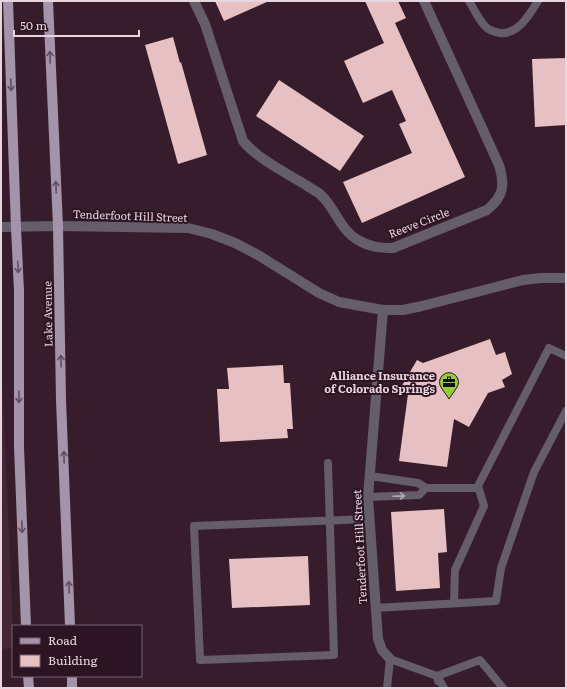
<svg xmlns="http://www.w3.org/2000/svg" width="567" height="689" viewBox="0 0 567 689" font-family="Literata,serif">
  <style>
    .built { fill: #452637 }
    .building { fill: #e6c0c2 }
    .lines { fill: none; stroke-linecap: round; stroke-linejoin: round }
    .service { stroke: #655d69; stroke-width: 8 }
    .minor { stroke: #655d69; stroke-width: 10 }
    .primary { stroke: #a493aa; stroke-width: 10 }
    .oneway { stroke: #624d5f }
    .oneway2 { stroke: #b4a6b0 }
    .labels { text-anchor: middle; stroke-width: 4; stroke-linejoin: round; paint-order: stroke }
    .street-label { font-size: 11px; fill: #e8d6df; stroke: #2c1422 }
    .poi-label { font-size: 11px; font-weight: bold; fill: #e8d6df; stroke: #2c1422; text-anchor: end }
  </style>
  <rect width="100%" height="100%" fill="#371d2c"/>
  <path class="built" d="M1,356L13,626V648L1,649Z"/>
  <path class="building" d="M215,1H269L224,21Z
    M365,1H398L406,18L395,23L465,177L362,223L343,182L412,153L399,124L406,121L392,90L363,103L344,61L384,43Z
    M173,37L180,63L181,62L207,155L178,164L145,45Z
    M566,58V125L535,127L532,59Z
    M279,80L364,136L340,171L256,116Z
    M490,339L496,355L505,352L512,374L502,380L505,387L488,393L469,427L454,419L447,467L399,461L408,394L400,389L417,360L423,363Z
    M283,365L284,383H290L293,429H287L288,438L220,442L217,389H229L227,368Z
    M444,509L447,552L438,553L440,588L396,591L391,512Z
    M308,556L310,605L232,608L229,559Z"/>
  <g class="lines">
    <path class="service" d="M469,1C474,9 478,18 484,25C488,30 494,32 500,33C518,35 530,14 538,1
      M328,463L334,655L200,660L194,526L369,519
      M370,476L418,483L426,488H478
      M368,497L419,495L426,488
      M454,603L455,570L484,506L478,486L549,348L566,356
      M375,608L496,601L501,568L534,472L566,411
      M387,688L390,659L437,676L438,681
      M444,688L437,676L480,660L503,688"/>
    <path class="minor" d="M194,1L205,24L243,141C258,159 286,173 306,185C311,189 317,191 321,195C335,208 341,231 358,240C369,247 380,248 393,248L487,210C504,196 505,185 499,165L424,1
      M1,227L58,226L188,228L212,234L235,243L258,255L319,293L339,302L383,310H403L422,306L523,280L541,278H566
      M383,310L368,497L378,639L382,650L390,659"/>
    <path class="primary" d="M8,1L16,228L19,291V447L26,626
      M48,1L58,226L61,400L70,626
      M28,676L29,688
      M72,676V688"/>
  </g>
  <defs><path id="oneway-shaft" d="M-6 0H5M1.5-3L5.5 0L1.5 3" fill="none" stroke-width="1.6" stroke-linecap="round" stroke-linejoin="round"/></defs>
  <g class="oneway">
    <use href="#oneway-shaft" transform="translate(50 57) rotate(-92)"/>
    <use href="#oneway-shaft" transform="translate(11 85) rotate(88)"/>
    <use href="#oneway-shaft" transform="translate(56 187) rotate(-92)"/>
    <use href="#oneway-shaft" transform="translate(18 267) rotate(87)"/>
    <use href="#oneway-shaft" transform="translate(61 361) rotate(-91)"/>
    <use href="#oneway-shaft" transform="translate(19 397) rotate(90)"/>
    <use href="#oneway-shaft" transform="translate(64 457) rotate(-92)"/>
    <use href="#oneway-shaft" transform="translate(22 527) rotate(88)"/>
    <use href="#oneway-shaft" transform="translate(69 587) rotate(-92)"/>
  </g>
  <use class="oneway2" href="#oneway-shaft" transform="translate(399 496) rotate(-2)"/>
  <defs>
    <g id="office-pin" transform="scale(1)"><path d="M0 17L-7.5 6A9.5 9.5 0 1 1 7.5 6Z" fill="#95cc3a" stroke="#2c1422"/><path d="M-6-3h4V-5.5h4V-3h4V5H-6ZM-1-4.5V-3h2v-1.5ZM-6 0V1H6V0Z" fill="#111"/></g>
  </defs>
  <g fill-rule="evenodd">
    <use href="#office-pin" x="449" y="382"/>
  </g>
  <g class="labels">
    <g class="street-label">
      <text transform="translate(130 216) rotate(2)" y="4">Tenderfoot Hill Street</text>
      <text transform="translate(419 223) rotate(-21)" y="4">Reeve Circle</text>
      <text transform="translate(48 314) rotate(-91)" y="4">Lake Avenue</text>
      <text transform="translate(360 547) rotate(-93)" y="4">Tenderfoot Hill Street</text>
    </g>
    <g class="poi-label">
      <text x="435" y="380">Alliance Insurance<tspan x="435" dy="13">of Colorado Springs</tspan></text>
    </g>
  </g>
  <rect width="567" height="689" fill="none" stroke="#e8d6df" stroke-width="4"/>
  <rect x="12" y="625" width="130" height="52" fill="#2c1422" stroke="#77626e"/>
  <rect x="20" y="638" width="20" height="6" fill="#a493aa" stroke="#77626e"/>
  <text x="48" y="645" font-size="12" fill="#e8d6df">Road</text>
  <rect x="20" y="655" width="20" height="12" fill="#e6c0c2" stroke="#77626e"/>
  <text x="48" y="665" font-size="12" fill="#e8d6df">Building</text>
  <path d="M14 30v6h125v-6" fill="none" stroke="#e8d6df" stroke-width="2"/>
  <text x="20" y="30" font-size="12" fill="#e8d6df" stroke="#2c1422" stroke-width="3" paint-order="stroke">50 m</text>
</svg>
